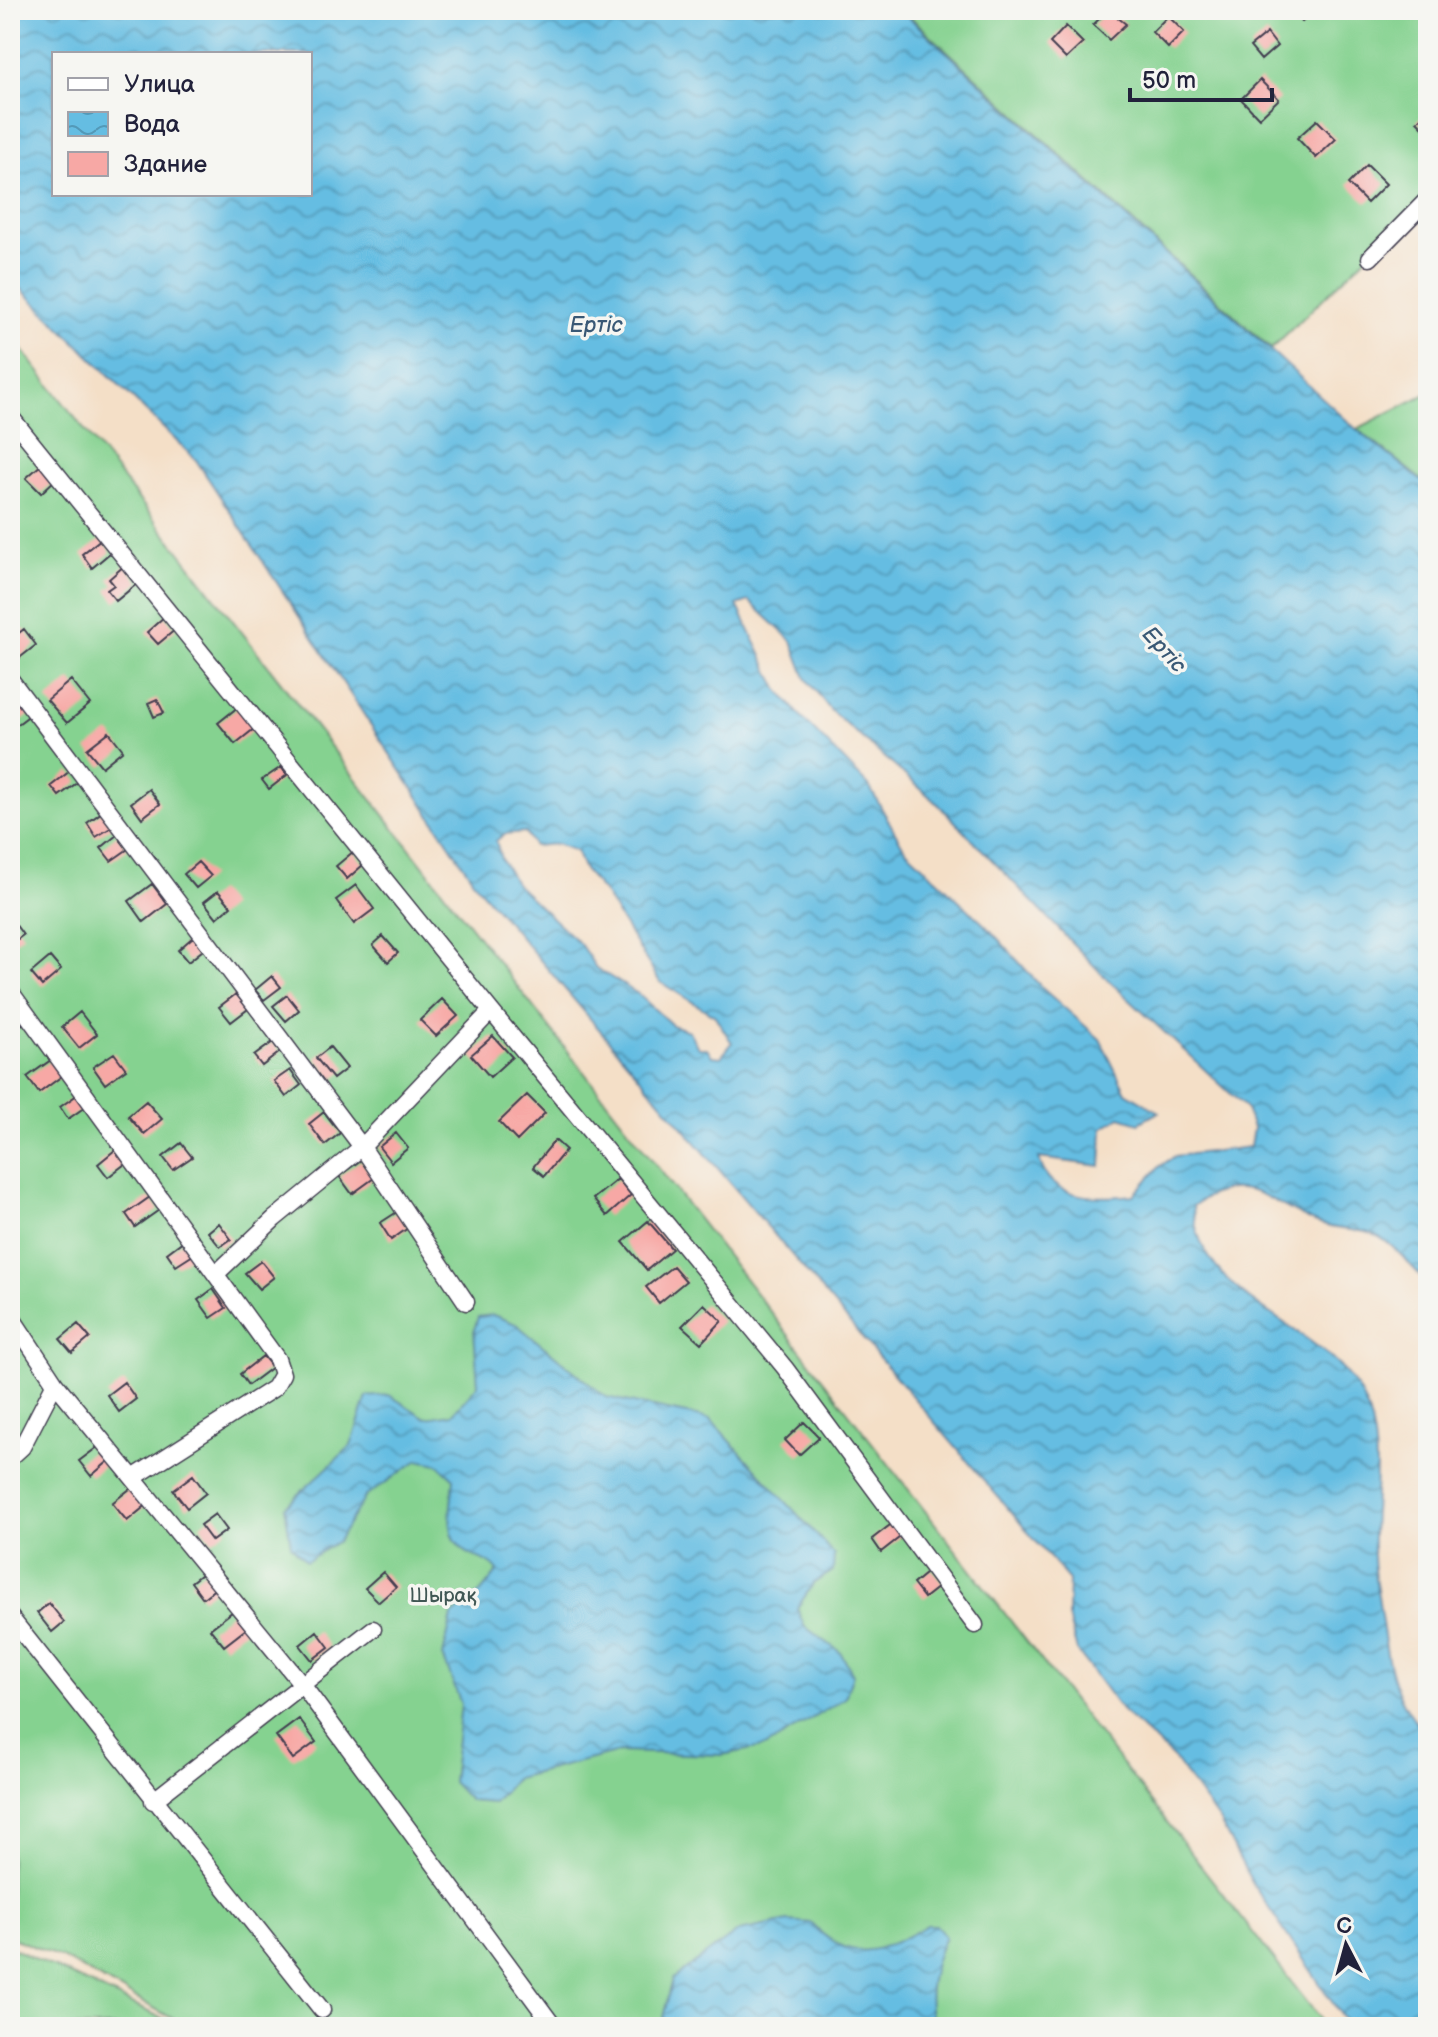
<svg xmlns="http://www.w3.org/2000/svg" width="1438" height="2037" viewBox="0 0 1438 2037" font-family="'Balsamiq Sans',sans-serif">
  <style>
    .garden { fill: #85d290; stroke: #547a66; stroke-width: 2 }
    .water { fill: url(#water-waves); stroke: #44708e; stroke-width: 2; fill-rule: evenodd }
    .building { fill: #f7a8a5 }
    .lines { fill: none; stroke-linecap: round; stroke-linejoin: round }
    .street-casing { stroke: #423e50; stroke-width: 19 }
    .street { stroke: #fff; stroke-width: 16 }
    .labels { text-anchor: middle; stroke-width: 7; stroke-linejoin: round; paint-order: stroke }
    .park-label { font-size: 20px; fill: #405754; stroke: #f6f6f2 }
    .water-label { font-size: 22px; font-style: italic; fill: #395875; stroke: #f6f6f2 }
  </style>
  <defs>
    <pattern id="water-waves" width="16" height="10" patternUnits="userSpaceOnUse" patternTransform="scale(2)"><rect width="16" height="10" fill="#65bde2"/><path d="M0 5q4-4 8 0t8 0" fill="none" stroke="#5399b8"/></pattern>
  </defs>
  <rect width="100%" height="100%" fill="#f6f6f2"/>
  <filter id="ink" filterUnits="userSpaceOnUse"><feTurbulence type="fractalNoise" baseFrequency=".0125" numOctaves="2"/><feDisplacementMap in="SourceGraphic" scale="16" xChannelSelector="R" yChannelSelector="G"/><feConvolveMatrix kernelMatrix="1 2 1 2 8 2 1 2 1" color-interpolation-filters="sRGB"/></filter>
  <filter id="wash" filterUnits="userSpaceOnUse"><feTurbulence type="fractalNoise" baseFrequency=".006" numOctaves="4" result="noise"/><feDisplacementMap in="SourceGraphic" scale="32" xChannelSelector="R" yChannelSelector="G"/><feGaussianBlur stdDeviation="1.8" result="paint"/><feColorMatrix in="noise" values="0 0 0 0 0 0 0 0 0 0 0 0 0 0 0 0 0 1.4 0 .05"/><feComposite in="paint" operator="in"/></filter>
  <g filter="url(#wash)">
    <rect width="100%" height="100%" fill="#f4dfc7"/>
    <path class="garden" d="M903,10H1428V197L1271,349Z
      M10,334L1321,2020L1324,2027H188L62,1958L10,1937Z
      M1428,393V485L1357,429Z
      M10,1947L181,2027H10Z"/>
    <path class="water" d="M10,10H901L1355,428L1428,486V1284C1412,1268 1389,1236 1366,1232C1349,1229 1334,1230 1317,1223C1269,1204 1246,1167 1193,1206C1197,1305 1326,1321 1363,1399C1386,1448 1371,1504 1373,1555C1373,1573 1378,1592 1380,1609C1388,1662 1390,1696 1428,1736V2027H1349L1254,1886L1220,1822L1175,1760L1121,1710L1077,1651L1068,1617L1069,1580L477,886L196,460L10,278ZM54,54H310V194H54ZM749,601L792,641L806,678L831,711L937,803L1105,977L1245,1107L1253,1128L1250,1147L1175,1156L1159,1167L1134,1195C1097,1199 1049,1201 1039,1158L1101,1166L1103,1128L1120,1117L1139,1123L1159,1112L1126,1092L1100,1039L1043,989L992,932L904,848L869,786L802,718L778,689L737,605ZM525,832L534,846L556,844L576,851L584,870L604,893L660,982L715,1016L732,1043L721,1057L712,1056L707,1048H698L689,1031L672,1025L638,994L596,968L580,944L516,884L501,859L496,841L504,834Z
      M493,1315L516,1324L606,1397L710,1419L834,1554L833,1571L814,1583L797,1608L804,1626L840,1652L853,1674L845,1698L767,1746L722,1755L619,1752L516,1778L494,1803L470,1801L452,1782L461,1704L443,1656L452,1616L481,1592L498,1571C488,1558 478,1560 466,1552C442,1536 452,1503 454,1479L438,1464L418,1460L365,1497L338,1541L306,1561L291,1545L285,1507L351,1446L367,1397L389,1395L426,1418L452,1414L478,1385L474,1330L478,1317Z
      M788,1921L811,1923C851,1966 882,1952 927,1925H936L945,1937C932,1965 924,1997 934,2027H669L663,2017L673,1979L739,1931Z"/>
    <g id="blocks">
      <path class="building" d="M1108,10L1126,24L1109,40L1093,25Z
        M1292,10H1317L1302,22Z
        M1168,16L1184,32L1168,48L1152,32Z
        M1066,26L1083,43L1066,59L1050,43Z
        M1267,33L1277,46L1261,60L1250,47Z
        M1260,80L1279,99L1259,118L1241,99Z
        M1428,111V132L1417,121Z
        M1317,120L1336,139L1316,158L1297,138Z
        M1367,165L1386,184L1367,203L1348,184Z
        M42,464L56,479L41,493L26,478Z
        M101,539L111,552L92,568L82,554Z
        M125,565L139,582L116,601L107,590L114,585L109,579Z
        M165,616L176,629L158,644L147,632Z
        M24,629L36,645L17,660L10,652V640Z
        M71,680L90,704L67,723L47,700Z
        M19,698L31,714L14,727L10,721V705Z
        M157,699L164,713L154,717L148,703Z
        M238,707L255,728L235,744L218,723Z
        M109,732L123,750L102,767L87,749Z
        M281,767L287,775L269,789L262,780Z
        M70,771L78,782L59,796L51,786Z
        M149,789L160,804L142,818L131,803Z
        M102,812L112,827L96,837L87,823Z
        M117,835L128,849L111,861L101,848Z
        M354,851L364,864L347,879L336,866Z
        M198,862L211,876L196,888L184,874Z
        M152,884L167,904L144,922L129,901Z
        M356,885L374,909L354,924L336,900Z
        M218,891L231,906L217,918L204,902Z
        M10,917L23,935L10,945Z
        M383,936L398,953L388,962L373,945Z
        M193,937L203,950L188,962L178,950Z
        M50,957L61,970L42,986L31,973Z
        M272,976L281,987L264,1000L255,990Z
        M236,994L248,1009L231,1022L219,1007Z
        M287,995L299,1010L286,1021L273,1006Z
        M442,999L458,1016L436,1036L420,1020Z
        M17,1012L25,1022L13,1031L10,1017Z
        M80,1012L97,1034L79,1048L62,1027Z
        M493,1036L512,1057L490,1077L471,1055Z
        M273,1042L280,1052L262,1066L254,1056Z
        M330,1047L347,1068L333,1079L316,1058Z
        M114,1053L126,1069L105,1084L93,1067Z
        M51,1060L62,1076L39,1093L27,1077Z
        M290,1070L301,1085L286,1097L274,1081Z
        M77,1095L85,1107L68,1119L60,1107Z
        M527,1095L545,1113L517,1141L499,1122Z
        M146,1101L162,1119L144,1134L128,1116Z
        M324,1112L340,1133L325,1145L309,1124Z
        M396,1133L408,1148L391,1162L379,1147Z
        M555,1140L566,1150L544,1176L533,1167Z
        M181,1143L192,1157L173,1170L163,1157Z
        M115,1150L125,1164L108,1177L98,1164Z
        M361,1160L374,1178L352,1194L339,1176Z
        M618,1179L631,1195L607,1216L593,1199Z
        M150,1197L159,1210L135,1227L126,1214Z
        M397,1212L408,1228L391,1240L380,1223Z
        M648,1221L672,1249L647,1270L623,1242Z
        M219,1223L231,1239L220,1247L208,1232Z
        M183,1241L193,1255L176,1266L167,1253Z
        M261,1261L274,1277L259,1289L245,1273Z
        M673,1266L686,1281L659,1303L646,1287Z
        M213,1289L226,1308L211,1318L198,1300Z
        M704,1304L722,1321L701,1343L682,1326Z
        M78,1324L90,1338L72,1353L60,1339Z
        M263,1356L272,1367L248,1385L240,1374Z
        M124,1382L136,1399L119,1412L107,1395Z
        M804,1422L819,1437L799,1455L785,1440Z
        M99,1446L110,1460L91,1476L79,1461Z
        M193,1475L206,1493L187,1508L173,1490Z
        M135,1485L149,1503L127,1521L112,1503Z
        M215,1514L227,1530L212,1541L200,1525Z
        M894,1522L904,1534L881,1552L872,1539Z
        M931,1569L943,1583L924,1598L913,1584Z
        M204,1572L216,1588L203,1598L191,1582Z
        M383,1572L396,1587L379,1602L365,1588Z
        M49,1603L64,1622L52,1632L37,1613Z
        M232,1612L246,1629L224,1646L210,1629Z
        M317,1631L329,1647L312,1660L300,1645Z
        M299,1719L316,1742L293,1759L276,1736Z"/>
    </g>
  </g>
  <g filter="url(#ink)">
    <use href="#blocks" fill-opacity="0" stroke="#423e50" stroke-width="2"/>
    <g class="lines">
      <g class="street-casing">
        <path id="street" d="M1370,258L1428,199
          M10,416L491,1011L785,1368L975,1625
          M10,679L362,1147L466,1302
          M10,991L277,1359L282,1374L274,1388L133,1478
          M217,1273L274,1219L362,1147L491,1011
          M10,1315L55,1383L301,1683L554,2027
          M10,1458L22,1447L55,1383
          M10,1617L322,2010
          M153,1801L373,1629"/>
      </g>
      <use href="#street" class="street"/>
    </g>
  </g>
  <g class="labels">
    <g class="park-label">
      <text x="443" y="1602">Шырақ</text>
    </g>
    <g class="water-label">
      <text x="596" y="332">Ертіс</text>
      <text transform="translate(1165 649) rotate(48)" y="8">Ертіс</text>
    </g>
  </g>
  <rect width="1438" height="2037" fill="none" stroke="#f6f6f2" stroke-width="40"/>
  <rect x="52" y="52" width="260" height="144" fill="#f6f6f2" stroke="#a1a1a9" stroke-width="2"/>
  <rect x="68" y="78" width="40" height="12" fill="#ffffff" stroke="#a1a1a9" stroke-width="2"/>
  <text x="124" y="92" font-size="24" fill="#22223b">Улица</text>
  <rect x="68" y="112" width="40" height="24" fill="url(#water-waves)" stroke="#a1a1a9" stroke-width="2"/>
  <text x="124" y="132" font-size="24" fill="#22223b">Вода</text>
  <rect x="68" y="152" width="40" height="24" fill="#f7a8a5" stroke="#a1a1a9" stroke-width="2"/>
  <text x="124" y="172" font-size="24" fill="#22223b">Здание</text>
  <g transform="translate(1346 1945) rotate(354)" stroke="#f6f6f2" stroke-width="6" paint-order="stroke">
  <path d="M0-6L14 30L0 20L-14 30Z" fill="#22223b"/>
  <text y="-12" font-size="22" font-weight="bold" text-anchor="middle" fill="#22223b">С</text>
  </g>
  <path d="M1130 88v12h142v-12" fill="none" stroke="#22223b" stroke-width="4"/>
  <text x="1142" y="88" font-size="24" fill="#22223b" stroke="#f6f6f2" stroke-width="6" paint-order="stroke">50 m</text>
</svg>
